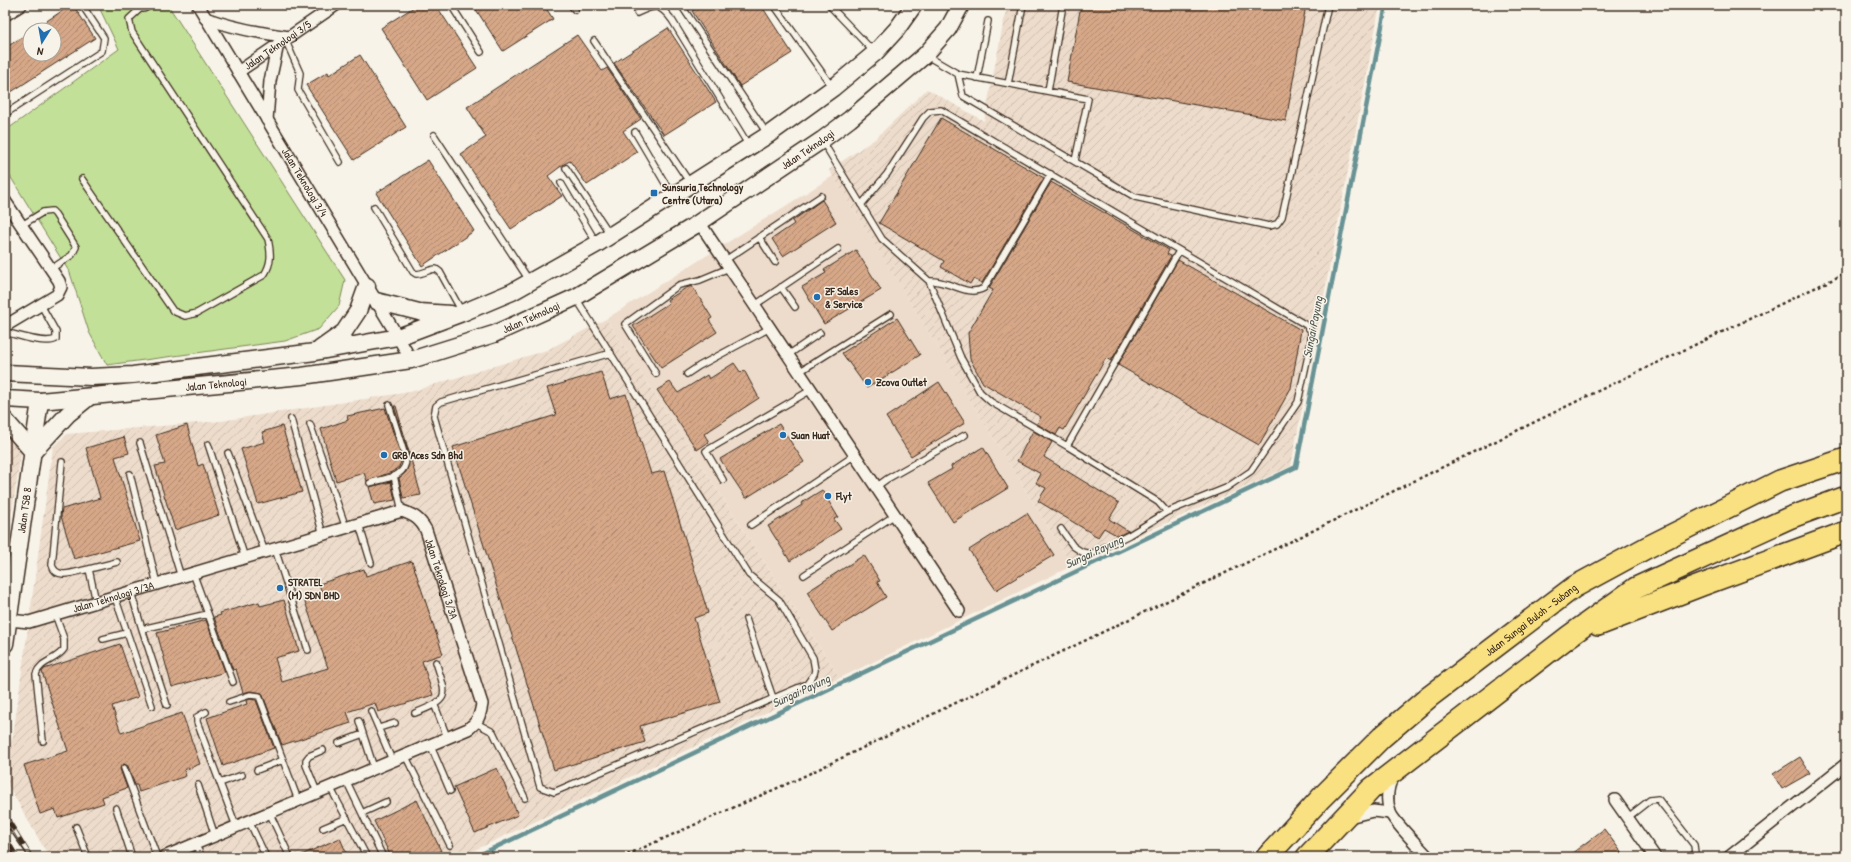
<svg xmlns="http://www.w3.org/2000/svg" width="1851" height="862" viewBox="0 0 1851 862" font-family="'Patrick Hand',sans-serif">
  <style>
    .built { fill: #eddccb }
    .industrial { fill: url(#industrial-furrows) }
    .grass { fill: #c2e097; stroke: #7e855a }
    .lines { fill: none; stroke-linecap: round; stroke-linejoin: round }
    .stream { stroke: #699294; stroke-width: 4.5 }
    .building { fill: url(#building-hatch); stroke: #3b2a1e }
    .lane-casing { stroke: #3b2a1e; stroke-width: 8 }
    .street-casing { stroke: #3b2a1e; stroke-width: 14 }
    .secondary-casing { stroke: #3b2a1e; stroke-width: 19 }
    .highway-casing { stroke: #3b2a1e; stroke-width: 24 }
    .path { stroke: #3b2a1e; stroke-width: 2.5; stroke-dasharray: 3 3; stroke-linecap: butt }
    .lane { stroke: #f7f3e8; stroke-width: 5.5 }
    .street { stroke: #f7f3e8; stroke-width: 11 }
    .secondary { stroke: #f7f3e8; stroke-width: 16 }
    .highway { stroke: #f9e181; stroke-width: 21 }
    .rail-casing { stroke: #3b2a1e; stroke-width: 4.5 }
    .rail { stroke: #f7f3e8; stroke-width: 3; stroke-dasharray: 9; stroke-linecap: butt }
    .poi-dot { fill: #1f6fb2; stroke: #f7f3e8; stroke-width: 1.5 }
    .labels { text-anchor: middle; stroke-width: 3; stroke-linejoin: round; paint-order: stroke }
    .street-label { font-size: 11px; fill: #3b2a1e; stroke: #f7f3e8 }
    .poi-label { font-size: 11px; font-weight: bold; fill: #3b2a1e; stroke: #f7f3e8; text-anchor: start }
    .water-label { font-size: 12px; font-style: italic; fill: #4e564f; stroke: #f7f3e8 }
  </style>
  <defs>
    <pattern id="industrial-furrows" width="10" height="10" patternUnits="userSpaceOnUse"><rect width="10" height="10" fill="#eddccb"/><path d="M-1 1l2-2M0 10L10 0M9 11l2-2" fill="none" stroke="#ccbdae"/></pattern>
    <pattern id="building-hatch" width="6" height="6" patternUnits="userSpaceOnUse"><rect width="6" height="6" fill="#d6a888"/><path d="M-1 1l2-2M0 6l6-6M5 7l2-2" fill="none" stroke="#af896f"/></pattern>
  </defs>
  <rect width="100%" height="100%" fill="#f7f3e8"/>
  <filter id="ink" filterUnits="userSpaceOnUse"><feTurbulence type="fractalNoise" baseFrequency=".025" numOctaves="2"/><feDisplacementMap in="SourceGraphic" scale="8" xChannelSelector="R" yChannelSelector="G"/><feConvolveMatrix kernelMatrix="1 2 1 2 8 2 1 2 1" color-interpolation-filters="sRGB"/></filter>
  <g filter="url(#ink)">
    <path class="built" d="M833,176L1072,566L840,678L606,319Z"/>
    <path class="industrial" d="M1007,5H1380L1291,466L1072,566L829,170L875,139L927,89L984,121Z
      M606,319L840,678L460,857H49L5,780V757L13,736L53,447L67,434L221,421L410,392L547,350Z
      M5,430L22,448L5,555Z"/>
    <path class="grass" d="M98,5H168L345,280L339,306L319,329L285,341L107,365L89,332L70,273L5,168V131L119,49Z"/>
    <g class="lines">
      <path class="stream" d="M475,857L1296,467L1386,5"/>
    </g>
    <path class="building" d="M71,5H73L95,38L5,96V48L30,32V54H54V30H33Z
      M417,5H436L477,68L427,100L381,28Z
      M473,5H544L553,19L503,51Z
      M702,5H761L792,53L740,86L692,11Z
      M1081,5H1306L1286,121L1067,82Z
      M668,28L716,102L664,135L614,63Z
      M577,35L602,71L607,68L641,119L623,131L637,152L587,185L570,161L564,164L548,176L562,196L511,229L461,154L486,137L467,107Z
      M360,55L406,127L354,160L306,85L328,72L329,75Z
      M941,118L1044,178L982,283L973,279L970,284L941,267L944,261L879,223Z
      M428,160L474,231L422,266L376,193Z
      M1051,182L1169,250L1167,254L1171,256L1111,361L1106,358L1064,430L1060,428L1056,435L1037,424L1041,417L983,383L970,359L968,333L993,290L989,288Z
      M822,200L836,222L783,256L772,239L794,224L792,221Z
      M856,250L881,290L824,324L802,287L826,273L824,270Z
      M1178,260L1301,330L1291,388L1259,445L1118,365Z
      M692,286L712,318L709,320L717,332L661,368L633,326L669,303L667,300L686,288Z
      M897,318L920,355L867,388L842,353Z
      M734,363L741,373L744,370L759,398L704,434L709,442L697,450L657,390L670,382L678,393L707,375L709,379Z
      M601,372L610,399L626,394L651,474L664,471L708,613L694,618L720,702L640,726L645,742L554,770L453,447L556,415L547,388Z
      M939,382L965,423L911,456L886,417Z
      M394,406H396L421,495L403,498L399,478L406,472L410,458Z
      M385,408L402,459L399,467L392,472L367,481L364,473L336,481L321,429L348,420L347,416Z
      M779,424L804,462L746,498L720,459Z
      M187,425L198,466L203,464L219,515L175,530L155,466L165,464L156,435Z
      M282,426L302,492L258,504L241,449L265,442L262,432Z
      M1033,431L1052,442L1044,457L1119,503L1109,519L1128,531L1118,536L1104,528L1098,537L1038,501L1046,488L1036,483L1041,474L1017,461Z
      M124,437L129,453L115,457L140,541L74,559L61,516L62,509L100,498L86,448Z
      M983,447L1008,488L953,522L928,483L952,469L951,466Z
      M391,482L395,500L374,504L369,487Z
      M822,490L838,517L834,519L841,529L790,561L768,526L802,505L801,503Z
      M1027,513L1054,555L996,590L969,550Z
      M864,555L880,581L877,582L886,597L832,631L807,592Z
      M412,561L443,654L422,661L433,695L378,712L375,703L347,712L351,723L282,745L262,693L250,691L243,693L236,669L233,670L214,617L221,615L220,613L259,602L260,606L284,600L299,651L275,658L282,682L328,668L304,599L322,593L319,584L364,569L366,576Z
      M206,620L225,672L172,687L157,633Z
      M120,644L138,697L112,706L121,733L182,713L200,764L184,770L186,776L139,792L137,785H135L128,766L123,764L120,769L127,788L102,797L104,803L58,818L55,809L40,814L24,765L68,751L42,672L44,669Z
      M250,699L256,700L274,748L223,766L207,718L247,704L246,701Z
      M1800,757L1810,773L1782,789L1773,774Z
      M497,768L518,815L475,833L454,787Z
      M417,800L441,851L428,857H391L374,821Z
      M1604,829L1625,857H1567Z
      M340,838L348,857H297Z"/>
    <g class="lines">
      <g class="lane-casing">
        <path id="lane" d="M451,5L481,52
          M571,5L575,10
          M681,5L768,135
          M774,5L833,88
          M829,5L874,52
          M637,13C655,5 659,3 672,20L749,146
          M285,39L300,73L298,90L340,162
          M594,41L690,183
          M927,56L958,74L1088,99L1075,161
          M958,74L963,96L1135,197L1269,226L1277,224L1282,217L1328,5
          M977,78L988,21
          M1008,84L1023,5
          M1048,91L1063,5
          M5,114L102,51L104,38L82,5
          M635,132L672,195
          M434,135L529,280
          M823,142L882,239L929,281L961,358L980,392L991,402L1067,446L1158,502L1167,512
          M566,168L610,234
          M82,179L173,311L185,316L197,313L264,275C272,263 271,253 268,239L132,32L129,19L143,6
          M561,183L596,242
          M861,205L887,174L923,118L930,111L941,110L1306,325L1311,331V342L1298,402L1251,471L1226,488L1167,512L1129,535L1091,554L1082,552L1073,546L1061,529
          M374,207L413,272L416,274C424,274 429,269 436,269L440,272L462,312
          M22,225L43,212L52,211L55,214L76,247L72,255L51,269
          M759,237L775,262
          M724,261L821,196
          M929,281C948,279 967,298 984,288L1051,174
          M781,287L795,307
          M576,298L749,575L779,600L813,658L815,670L814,674L807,684L554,792L540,787L434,416L436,406L441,402L611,353
          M755,305L838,249
          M5,332C17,335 45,345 56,339V332L41,305
          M788,355L820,333
          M799,372L891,314
          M656,374L625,324L679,285L700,280L729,268
          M687,374L699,366L770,328
          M291,419L323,535
          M310,424L346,528
          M140,443L181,577
          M208,444L245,558
          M1067,446L1179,251
          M228,453L265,552
          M62,462L52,565C56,581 77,571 89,569L96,602
          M130,474L157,584
          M394,476L402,511
          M723,480L706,451L811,390
          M370,483C385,478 406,478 406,459L389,405
          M876,487L887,479L965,435
          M359,524L371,563
          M751,525L855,455
          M275,549L308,650
          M89,569L117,562
          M193,573L233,682
          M804,575L895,515
          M131,592L142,629
          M115,597L152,706
          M746,619L773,698
          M103,639L127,633
          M229,702L250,695L259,696L298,800
          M167,705L142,629L208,614
          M435,706L447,737
          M371,711L392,760
          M206,712L197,717V722L236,826
          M415,713C451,699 447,697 436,662
          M359,721L374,768
          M476,723L493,732L525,798
          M379,728L395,723
          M43,741L36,674C41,660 56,661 64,649V639L55,614
          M339,743L363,734
          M430,744L450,791
          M405,755L450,845
          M124,768L157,857
          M257,770L283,760
          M346,780L383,857
          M220,783L242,775
          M198,785L215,836
          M330,787L367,857
          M317,792L306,765V760L309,756L323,750
          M116,808L132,857
          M269,812L290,857
          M362,813L386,802
          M1627,818L1650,800L1658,799L1694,845L1695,853L1692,857
          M249,821L266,857
          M76,827L88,857
          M323,828L347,818
          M195,844L202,857"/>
      </g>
      <g class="street-casing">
        <g id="street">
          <path id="s1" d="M198,5L398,337L411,360"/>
          <path d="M143,6L145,5"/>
          <path d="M5,15L21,5"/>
          <path d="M205,18C233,28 259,33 289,37"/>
          <path id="s2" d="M238,72L336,5"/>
          <path d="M267,120L270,81L278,44"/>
          <path d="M5,201L59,281L61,287L57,295L5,326"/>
          <path d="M699,222L959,611"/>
          <path id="s3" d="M9,620L29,622L402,511C414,515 420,519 426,530L482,704C480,716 478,722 468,729L164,857"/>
          <path d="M1394,776C1387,785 1386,800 1390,812C1392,820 1421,849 1428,857"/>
          <path d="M1615,800L1655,857"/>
          <path d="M1349,817L1373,811L1390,813"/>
          <path d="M5,834L21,857"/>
          <path d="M1729,857L1846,764"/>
        </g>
      </g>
      <g class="secondary-casing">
        <g id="secondary">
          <path d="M376,301L419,312L451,314"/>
          <path d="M320,349L344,332L358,311L367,286"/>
          <path d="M5,373L91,377L133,375L315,352L398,337L462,313L512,292L597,244L768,135L833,88L875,53L897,29L914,5"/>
          <path id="s4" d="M5,399L40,401L302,376L411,360L494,334L576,297L694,226L822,140L850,119L925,55L948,29L961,5"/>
          <path d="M5,420L33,452"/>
          <path d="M33,452L68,414L89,397"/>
          <path id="s5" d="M5,644L40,401"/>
        </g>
      </g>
      <g class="highway-casing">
        <g id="highway">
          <path d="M1598,625L1702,585L1846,532"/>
          <path id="s6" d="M1267,857L1321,798L1382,737L1429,697L1574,587L1646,548L1780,481L1846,459"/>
          <path d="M1307,857L1371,789L1568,637L1636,588L1789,518L1846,497"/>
        </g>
      </g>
      <path class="path" d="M622,857L798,779L1304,535L1600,390L1846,273"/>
      <use href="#lane" class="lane"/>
      <use href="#street" class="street"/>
      <use href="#secondary" class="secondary"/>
      <use href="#highway" class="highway"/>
      <g class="rail-casing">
        <path id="rail" d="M5,815L31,857
          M5,837L17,857"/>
      </g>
      <use href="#rail" class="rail"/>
    </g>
  </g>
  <g class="poi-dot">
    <rect x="650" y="189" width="8" height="8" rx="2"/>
    <circle cx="817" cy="297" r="4"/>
    <circle cx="868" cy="382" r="4"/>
    <circle cx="783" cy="435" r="4"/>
    <circle cx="384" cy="455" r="4"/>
    <circle cx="828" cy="496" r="4"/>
    <circle cx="280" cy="588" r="4"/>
  </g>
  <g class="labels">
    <g class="street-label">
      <text dy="4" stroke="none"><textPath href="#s2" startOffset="48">Jalan Teknologi 3/5</textPath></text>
      <text dy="4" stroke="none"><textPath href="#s4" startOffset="860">Jalan Teknologi</textPath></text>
      <text dy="4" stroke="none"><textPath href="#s1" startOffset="207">Jalan Teknologi 3/4</textPath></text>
      <text dy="4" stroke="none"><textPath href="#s4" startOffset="536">Jalan Teknologi</textPath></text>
      <text dy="4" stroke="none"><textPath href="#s4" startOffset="212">Jalan Teknologi</textPath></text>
      <text dy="4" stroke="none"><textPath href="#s5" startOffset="135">Jalan TSB 8</textPath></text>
      <text dy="4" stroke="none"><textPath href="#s3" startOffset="492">Jalan Teknologi 3/3A</textPath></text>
      <text dy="4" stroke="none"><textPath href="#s3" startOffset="108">Jalan Teknologi 3/3A</textPath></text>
      <text dy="4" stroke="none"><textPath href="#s6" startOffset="356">Jalan Sungai Buloh - Subang</textPath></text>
    </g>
    <g class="poi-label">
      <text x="662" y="191">Sunsuria Technology<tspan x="662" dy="13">Centre (Utara)</tspan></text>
      <text x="825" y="295">ZF Sales<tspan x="825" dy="13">&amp; Service</tspan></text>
      <text x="876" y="386">Zcova Outlet</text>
      <text x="791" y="439">Suan Huat</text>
      <text x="392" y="459">GRB Aces Sdn Bhd</text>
      <text x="836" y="500">Flyt</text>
      <text x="288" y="586">STRATEL<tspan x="288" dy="13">(M) SDN BHD</tspan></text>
    </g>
    <g class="water-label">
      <text transform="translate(1313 327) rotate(-79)" y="4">Sungai Payung</text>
      <text transform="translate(1094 552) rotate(-25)" y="4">Sungai Payung</text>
      <text transform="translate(801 691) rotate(-25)" y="4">Sungai Payung</text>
    </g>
  </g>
  <rect width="1851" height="862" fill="none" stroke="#f7f3e8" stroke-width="20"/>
  <rect x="10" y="10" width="1831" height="842" fill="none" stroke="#3b2a1e" stroke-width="1.5" filter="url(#ink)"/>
  <g transform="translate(42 42) rotate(191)"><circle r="19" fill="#f7f3e8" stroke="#aca397"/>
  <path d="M0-3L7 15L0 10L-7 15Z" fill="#1f6fb2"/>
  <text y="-6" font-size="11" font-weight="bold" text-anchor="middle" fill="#3b2a1e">N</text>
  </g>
</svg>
